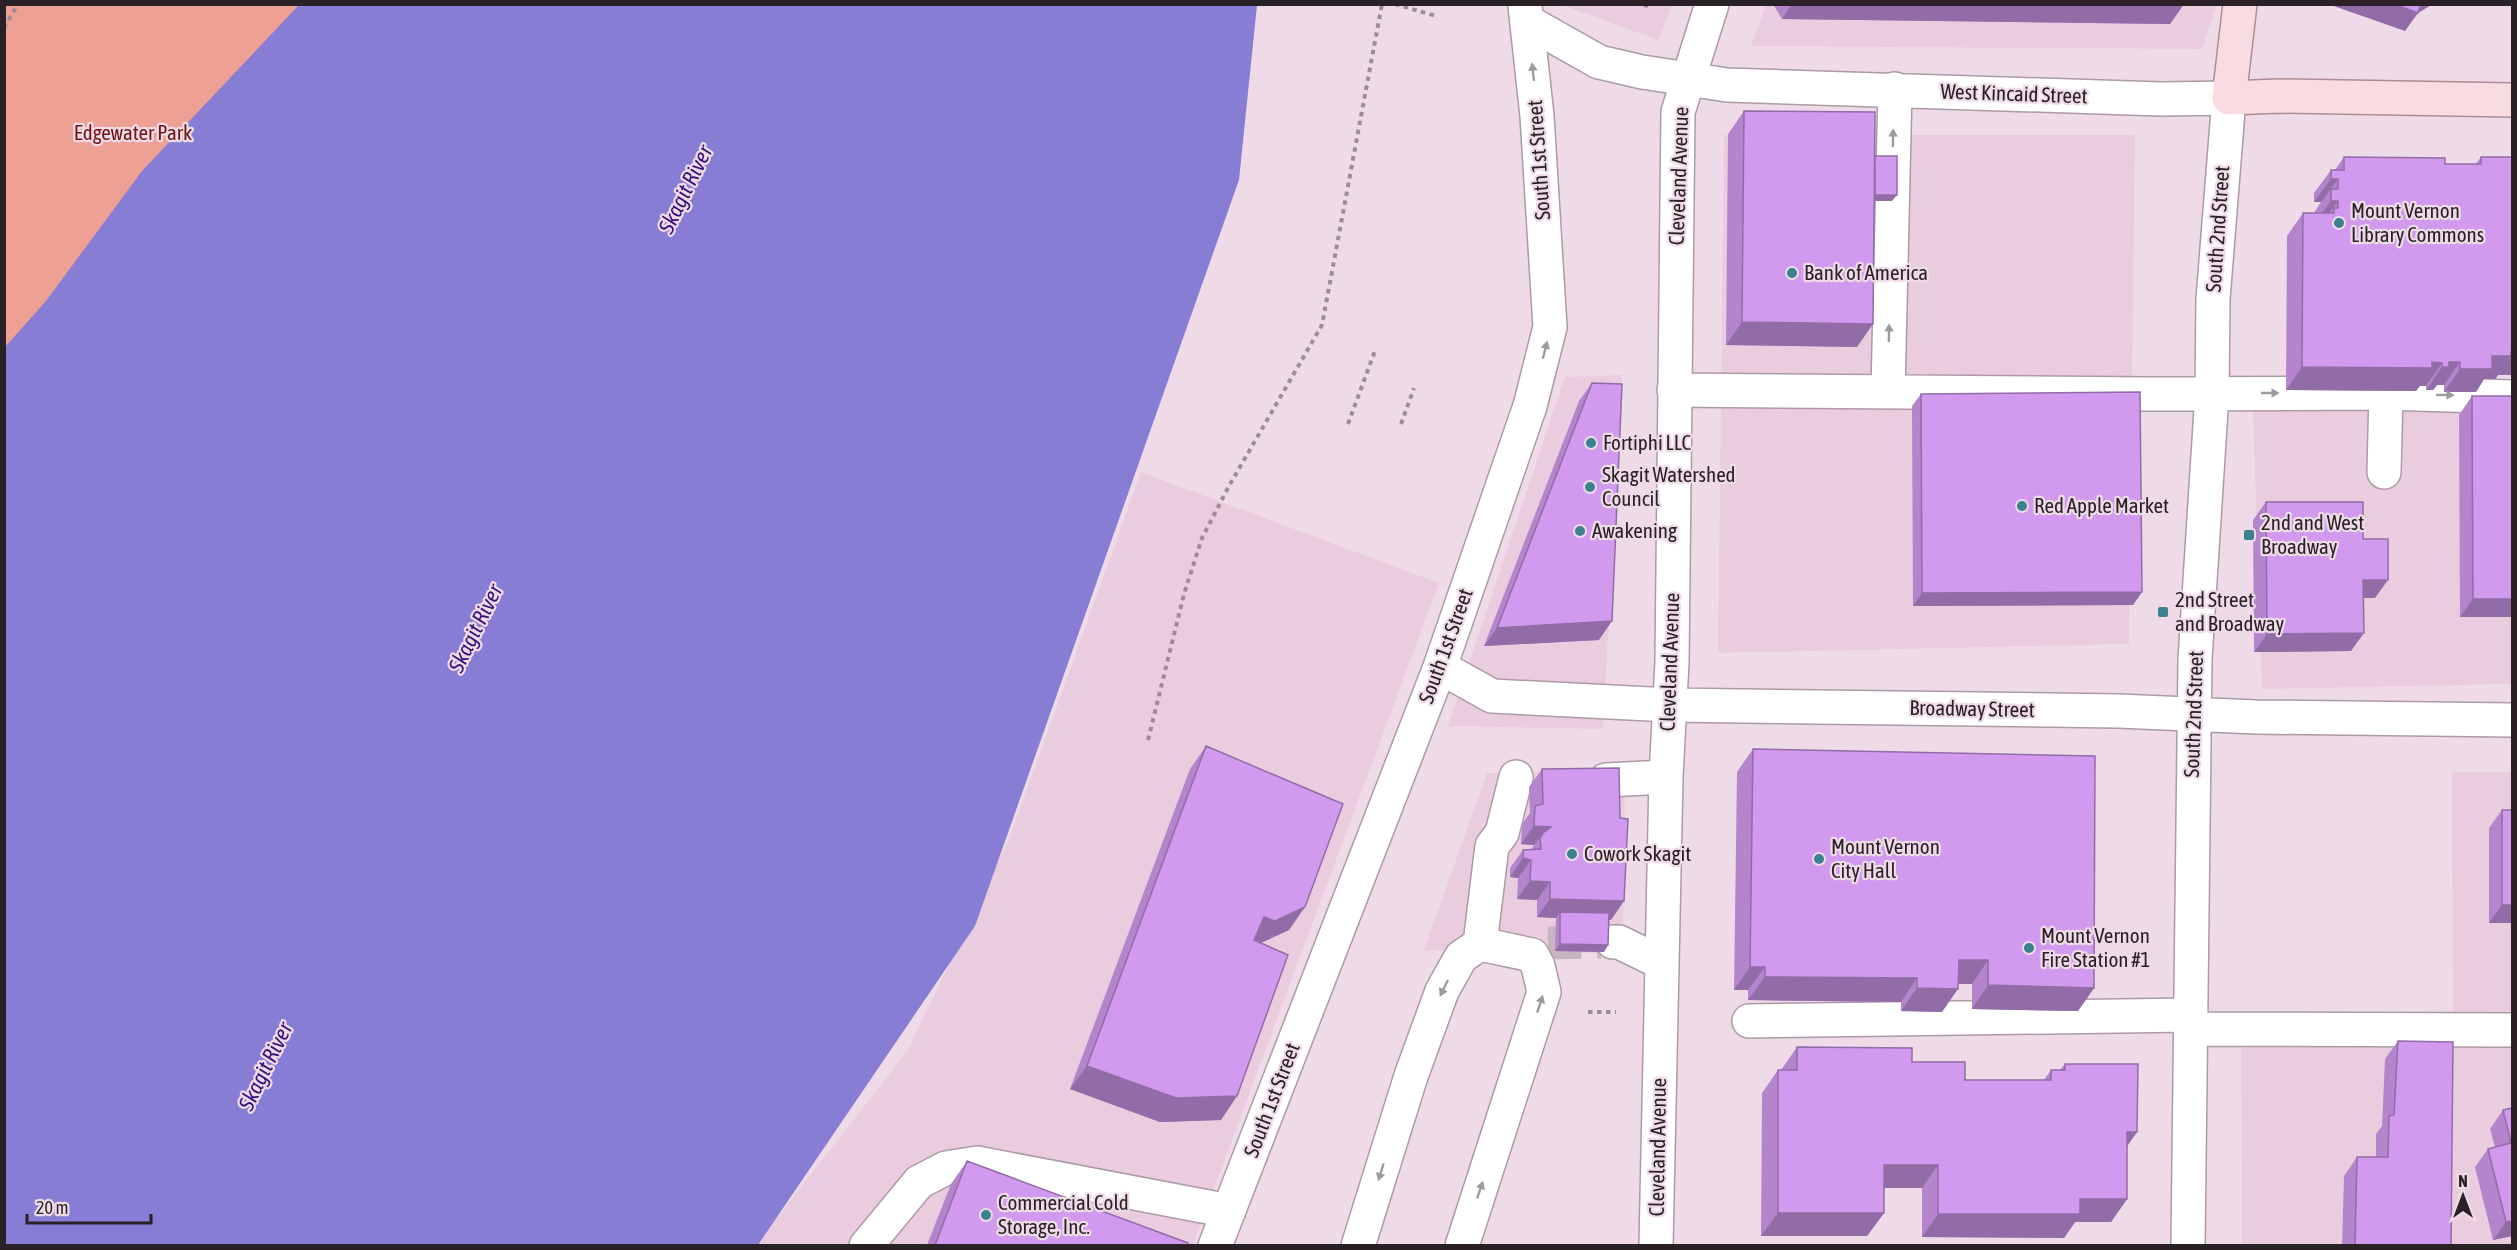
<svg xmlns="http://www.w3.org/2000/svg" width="2517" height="1250" viewBox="0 0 2517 1250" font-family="'Asap Condensed',sans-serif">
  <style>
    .built { fill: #e9cddf }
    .green { fill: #efa094 }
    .water { fill: #887dd4 }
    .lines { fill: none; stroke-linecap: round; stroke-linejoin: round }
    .minor-tunnel { stroke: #c7b6c1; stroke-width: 33; stroke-dasharray: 33 16; stroke-linecap: butt }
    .minor-casing { stroke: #ad9aa7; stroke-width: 36 }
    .major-casing { stroke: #ad8c94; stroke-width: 36 }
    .path { stroke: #9b8c96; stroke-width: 4; stroke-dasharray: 4.5 4.5; stroke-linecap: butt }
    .minor { stroke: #fff; stroke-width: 33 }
    .major { stroke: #f8dce2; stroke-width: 33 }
    .wall { fill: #b484cd }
    .shaded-wall { fill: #926ca7 }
    .building { fill: #d19aee; stroke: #926ca7; stroke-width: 1.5 }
    .oneway { fill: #9f9b9d }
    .poi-dot { fill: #3c818e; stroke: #efdbe8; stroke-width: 2 }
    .labels { text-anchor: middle; stroke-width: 4.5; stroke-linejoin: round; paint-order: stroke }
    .street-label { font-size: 21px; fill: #292126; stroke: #efdbe8 }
    .park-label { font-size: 21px; fill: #71140f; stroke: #efdbe8 }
    .poi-label { font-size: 21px; fill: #292126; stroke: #efdbe8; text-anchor: start }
    .water-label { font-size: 22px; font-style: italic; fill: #34127c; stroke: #efdbe8 }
  </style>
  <rect width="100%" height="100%" fill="#efdbe8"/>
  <path class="built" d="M1562,5H1672L1658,40Z
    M1766,5H2217L2202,49L1751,46Z
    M1724,135H2135L2129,644L1718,653Z
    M1622,375L1603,729L1448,726L1565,377Z
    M2253,409L2512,412V684L2262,689Z
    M1141,472L1439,583L1193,1245L755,1246L908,1050L1009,839Z
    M1625,771L1623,954L1424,950L1487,773Z
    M2452,772H2512V1016L2453,1017Z
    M2512,1043V1245H2242L2241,1046Z"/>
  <path class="green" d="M5,5H350L5,531Z"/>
  <path class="water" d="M299,5H1257L1239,180L975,926L758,1245H5V347L46,301L142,171Z"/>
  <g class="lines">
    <path class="minor-tunnel" d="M1548,943L1601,942"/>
    <g class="minor-casing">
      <path id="minor" d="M1528,22L1599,62L1642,72L1727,85L2161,99L2229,98L2213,299L2212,394L2195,659L2188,1246
        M1674,390L2148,394L2386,393L2512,397
        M1888,392L1895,89
        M2384,472L2386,393
        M1440,667L1492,696L1670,705L2119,711L2256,717L2512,720
        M1606,780L1666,777
        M1613,942H1619L1662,963
        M1480,944L1492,846L1502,833L1516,777
        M1749,1021L2189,1015
        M2190,1029L2512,1030
        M866,1246L919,1182L946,1168L977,1163L1229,1211
        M1215,1246L1440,667L1530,406L1550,327L1537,116L1525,6
        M1358,1246L1411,1076L1442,991L1461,957L1480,944L1532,955L1538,966L1544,992L1462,1246
        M1656,1246L1666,777L1672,662L1678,112L1712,4"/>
    </g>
    <g class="major-casing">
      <path id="major" d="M2240,4L2229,98L2279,96L2512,100"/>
    </g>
    <path class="path" d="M1395,4L1436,16
      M4,28L18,4
      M1348,424L1376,348
      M1401,424L1414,388
      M1148,740L1184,594L1202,538L1229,486L1322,325L1382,4
      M1588,1012H1616"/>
    <use href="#minor" class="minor"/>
    <use href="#major" class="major"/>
  </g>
  <path class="wall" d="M1773,4H2184L2170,24L1782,19Z
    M1744,111L1875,156L1892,201H1874L1857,347L1726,345L1728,134Z
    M2344,157L2445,164H2476L2481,157L2512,375H2498L2495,379H2484L2476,392H2444V385H2437L2433,390H2426V386H2420L2416,391L2286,390L2287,236L2303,213H2314L2321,202H2314V193L2331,170H2335Z
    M1592,383L1599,640L1484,646L1579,401Z
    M1921,394L2142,592L2133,605L1913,606L1912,406Z
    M2472,396L2512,617H2460L2459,415Z
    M2266,502L2363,539L2375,598H2364L2351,651L2254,652L2253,520Z
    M1206,746L1289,930L1261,943L1221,1120L1160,1122L1070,1089L1190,769Z
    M1753,749L2094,988L2078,1011L1972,1009V984H1958L1942,1012L1901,1011V1002L1748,1000V990H1734L1737,772Z
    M1542,769L1611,920H1609L1608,945L1604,952L1555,951L1556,918L1537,917V900L1517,899L1518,878L1510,877V868L1523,850H1531L1534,845L1521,844L1522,824L1530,813L1529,787Z
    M2502,810L2512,923H2489V828Z
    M2398,1041L2451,1245H2342L2344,1176L2357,1157H2376V1134L2382,1126L2385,1059Z
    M1797,1047L1912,1062L1965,1080H2044L2051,1070H2060L2065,1064L2137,1132L2127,1146V1199L2111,1222H2075L2064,1238L1922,1237V1188H1884V1213L1867,1236H1761L1762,1093L1778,1070H1781Z
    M2512,1108V1236L2493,1240L2475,1167L2488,1149L2495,1147L2490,1129L2503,1110Z
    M967,1161L1187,1245H927L951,1184Z"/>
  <path class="shaded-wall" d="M1639,4H1649L1647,8Z
    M1792,4H2184L2170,24L1782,19Z
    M2328,4H2433L2418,13L2405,31Z
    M2331,179H2338L2321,202H2314Z
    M1863,195H1897L1892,201H1859Z
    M2331,201H2338L2321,224H2314Z
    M1742,322L1873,324L1857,347L1726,345Z
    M2512,352V375H2498L2495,379H2484L2476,392H2444L2460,369L2492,356Z
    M2432,362L2442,363L2426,386H2420L2416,391L2286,390L2302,367Z
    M2449,362H2460L2444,385H2437L2433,390H2426L2442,367Z
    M2363,580H2388L2375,598H2350Z
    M2142,592L2133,605L1913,606L1922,593Z
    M2473,599H2512V617H2460Z
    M1612,621L1599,640L1484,646L1497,628Z
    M2364,633L2351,651L2254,652L2267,634Z
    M1534,826L1551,827L1543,833L1534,845L1521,844Z
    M1523,858L1531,860L1518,878L1510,877Z
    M1530,881L1550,882L1537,900L1517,899Z
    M1550,899L1624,901L1611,920L1560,918V912L1556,918L1537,917Z
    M2502,905H2512V923H2489Z
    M1305,907L1289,930L1258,944L1247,940L1264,917Z
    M1560,944L1608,945L1604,952L1555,951Z
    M1959,960H1988L1972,984H1943Z
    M1750,967H1765L1748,990H1734Z
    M1765,977L1917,978L1901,1002L1748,1000Z
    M1988,985L2094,988L2078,1011L1972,1009Z
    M1917,988L1958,989L1942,1012L1901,1011Z
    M1087,1066L1237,1096L1221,1120L1160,1122L1070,1089Z
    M2127,1132H2137L2121,1155Z
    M1884,1165H1938L1922,1188H1867Z
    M2080,1199H2127L2111,1222H2075L2064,1238L1922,1237L1938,1214Z
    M1778,1213H1884L1867,1236H1761Z
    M2512,1221V1236L2493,1240L2506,1222Z"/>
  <path class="building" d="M2394,4H2421L2418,13Z
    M1744,111L1875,112L1873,324L1742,322Z
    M1875,156H1897V195H1875Z
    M2344,157L2445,158V164H2481V157H2512V352H2511V356H2492V369H2460V362H2449V367H2442V363L2432,362V368L2302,367L2303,213H2334V208H2338V201H2331V189H2338V179H2331V170H2344Z
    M1592,383L1622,384L1612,621L1497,628Z
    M2140,392L2142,592L1922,593L1921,394Z
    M2472,396H2512V599H2473Z
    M2266,502H2363V539H2388V580H2363L2364,633L2267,634Z
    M1206,746L1343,804L1305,907L1275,921L1264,917L1254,940L1288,955L1237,1096L1176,1098L1087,1066Z
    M1753,749L2095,756L2094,988L1988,985V960H1959L1958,989L1917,988V978L1765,977V967H1750Z
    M1619,768L1620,818L1628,819L1624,901L1550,899V882L1530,881L1531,860L1523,858V850L1541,849L1540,838L1543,833L1551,827L1534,826L1535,806L1543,804L1542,769Z
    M2502,810H2512V905H2502Z
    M1560,912L1609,913L1608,945L1560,944Z
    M2398,1041L2453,1042L2451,1245H2355L2357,1157H2388L2389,1116L2394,1115Z
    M1797,1047L1912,1048V1062H1965V1080H2051V1070H2065V1064H2138L2137,1132H2127V1199H2080V1214H1938V1165H1884V1213H1778V1070H1797Z
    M2512,1108V1221L2506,1222L2488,1149L2511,1143L2503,1110Z
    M967,1161L1188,1243L1187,1245H935Z"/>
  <defs><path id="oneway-solid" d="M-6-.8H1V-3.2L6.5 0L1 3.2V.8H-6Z" transform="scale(1.5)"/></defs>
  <g class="oneway">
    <use href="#oneway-solid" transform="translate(1533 72) rotate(-96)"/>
    <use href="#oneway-solid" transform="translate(1893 138) rotate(-89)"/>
    <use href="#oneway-solid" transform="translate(1889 333) rotate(-89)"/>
    <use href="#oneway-solid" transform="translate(1545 350) rotate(-76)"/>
    <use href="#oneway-solid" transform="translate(2270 393)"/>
    <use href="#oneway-solid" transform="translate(2445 395) rotate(1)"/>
    <use href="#oneway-solid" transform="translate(1444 988) rotate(116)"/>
    <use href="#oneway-solid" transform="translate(1540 1004) rotate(-72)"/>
    <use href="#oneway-solid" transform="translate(1381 1172) rotate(107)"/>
    <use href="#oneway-solid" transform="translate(1480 1190) rotate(-71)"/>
  </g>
  <g class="poi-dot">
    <circle cx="2339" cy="223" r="6"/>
    <circle cx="1792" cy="273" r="6"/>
    <circle cx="1591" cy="443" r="6"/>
    <circle cx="1590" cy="487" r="6"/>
    <circle cx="2022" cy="506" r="6"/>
    <circle cx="1580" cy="531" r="6"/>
    <rect x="2243" y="529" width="12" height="12" rx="3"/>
    <rect x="2157" y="606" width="12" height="12" rx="3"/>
    <circle cx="1572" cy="854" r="6"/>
    <circle cx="1819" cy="859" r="6"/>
    <circle cx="2029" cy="948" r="6"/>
    <circle cx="986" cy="1215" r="6"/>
  </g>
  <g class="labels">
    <g class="street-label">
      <text transform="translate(2014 94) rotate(2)" y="7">West Kincaid Street</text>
      <text transform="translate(1539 160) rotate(-94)" y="7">South 1st Street</text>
      <text transform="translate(1679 176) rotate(-88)" y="7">Cleveland Avenue</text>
      <text transform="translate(2218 229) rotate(-86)" y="7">South 2nd Street</text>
      <text transform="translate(1446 646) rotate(-70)" y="7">South 1st Street</text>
      <text transform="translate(1670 662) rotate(-88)" y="7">Cleveland Avenue</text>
      <text transform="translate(1972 709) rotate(1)" y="7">Broadway Street</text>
      <text transform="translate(2194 714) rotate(-88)" y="7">South 2nd Street</text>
      <text transform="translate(1272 1100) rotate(-69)" y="7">South 1st Street</text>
      <text transform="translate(1658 1147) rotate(-89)" y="7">Cleveland Avenue</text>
    </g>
    <g class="park-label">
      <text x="133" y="140">Edgewater Park</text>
    </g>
    <g class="poi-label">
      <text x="2351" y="218">Mount Vernon<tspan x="2351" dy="24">Library Commons</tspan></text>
      <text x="1804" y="280">Bank of America</text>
      <text x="1603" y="450">Fortiphi LLC</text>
      <text x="1602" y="482">Skagit Watershed<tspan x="1602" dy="24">Council</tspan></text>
      <text x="2034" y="513">Red Apple Market</text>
      <text x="2261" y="530">2nd and West<tspan x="2261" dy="24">Broadway</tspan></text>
      <text x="1592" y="538">Awakening</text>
      <text x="2175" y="607">2nd Street<tspan x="2175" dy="24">and Broadway</tspan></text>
      <text x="1831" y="854">Mount Vernon<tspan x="1831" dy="24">City Hall</tspan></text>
      <text x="1584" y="861">Cowork Skagit</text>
      <text x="2041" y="943">Mount Vernon<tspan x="2041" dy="24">Fire Station #1</tspan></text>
      <text x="998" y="1210">Commercial Cold<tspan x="998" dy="24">Storage, Inc.</tspan></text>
    </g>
    <g class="water-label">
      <text transform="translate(685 189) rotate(-64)" y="8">Skagit River</text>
      <text transform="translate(475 628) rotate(-64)" y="8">Skagit River</text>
      <text transform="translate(265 1066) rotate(-64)" y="8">Skagit River</text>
    </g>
  </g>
  <rect width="2517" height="1250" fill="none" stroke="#292126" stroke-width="12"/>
  <g transform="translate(2463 1196)" stroke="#efdbe8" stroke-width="4.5" paint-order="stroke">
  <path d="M0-4.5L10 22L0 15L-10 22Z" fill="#292126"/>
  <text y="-9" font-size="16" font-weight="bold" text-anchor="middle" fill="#292126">N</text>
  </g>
  <path d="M27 1214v9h124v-9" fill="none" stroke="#292126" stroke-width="3"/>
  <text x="36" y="1214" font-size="18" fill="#292126" stroke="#efdbe8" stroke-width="4.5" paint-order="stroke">20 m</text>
</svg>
